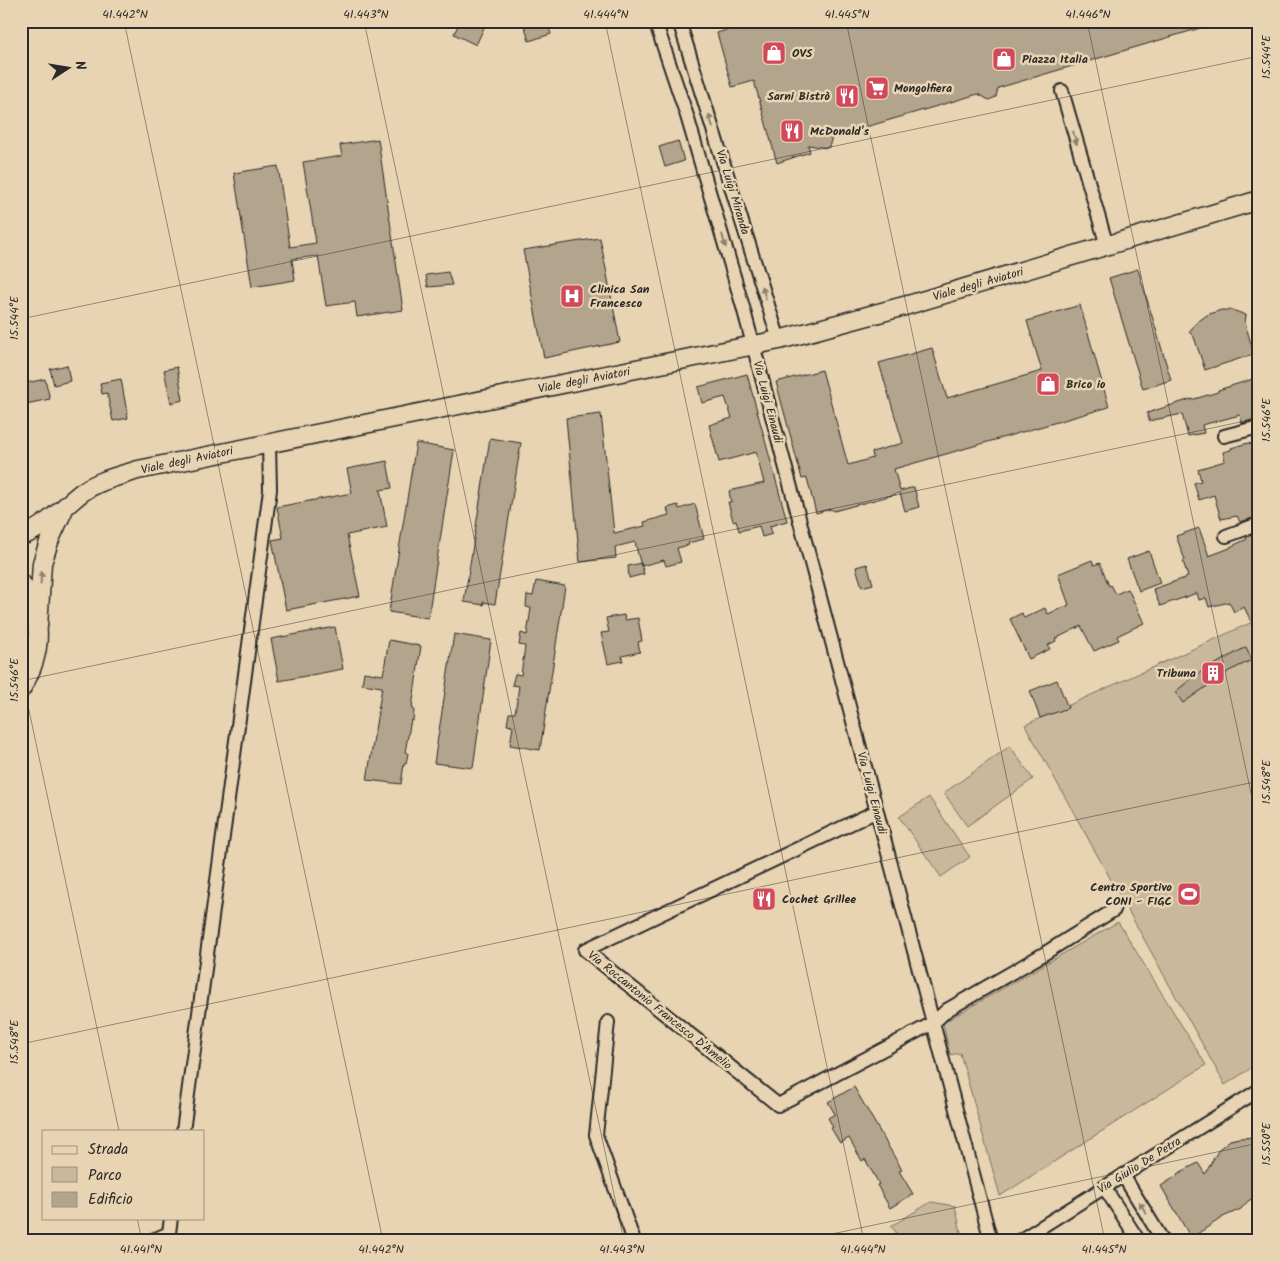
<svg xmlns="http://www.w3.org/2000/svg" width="1280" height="1262" viewBox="0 0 1280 1262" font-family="Kalam,sans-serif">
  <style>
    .green { fill: #c9b89c; stroke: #7a7264 }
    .building { fill: #b3a48d; stroke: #2b2b2b }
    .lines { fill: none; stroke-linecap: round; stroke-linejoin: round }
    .minor-casing { stroke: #2b2b2b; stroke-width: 16 }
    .secondary-casing { stroke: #2b2b2b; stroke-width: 21 }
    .minor { stroke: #e8d4b2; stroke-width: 12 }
    .secondary { stroke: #e8d4b2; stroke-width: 18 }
    .oneway { fill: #8a806e }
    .ticks { fill: none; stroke: #2b2b2b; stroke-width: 1; stroke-opacity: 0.45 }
    .labels { text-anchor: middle; stroke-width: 5; stroke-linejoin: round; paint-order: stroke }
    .poi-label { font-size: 12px; font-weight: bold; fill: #2b2b2b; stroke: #e8d4b2; text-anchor: start }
    .street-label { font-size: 12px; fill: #2b2b2b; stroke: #e8d4b2 }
    .neatline { fill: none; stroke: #2b2b2b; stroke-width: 2 }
    .ticks-label { font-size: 12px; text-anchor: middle; fill: #2b2b2b }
  </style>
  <rect width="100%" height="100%" fill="#e8d4b2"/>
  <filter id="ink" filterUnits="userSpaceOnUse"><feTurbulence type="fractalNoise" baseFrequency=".02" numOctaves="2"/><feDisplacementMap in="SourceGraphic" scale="10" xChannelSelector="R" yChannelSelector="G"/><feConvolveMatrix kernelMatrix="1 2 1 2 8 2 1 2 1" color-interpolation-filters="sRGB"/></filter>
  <g filter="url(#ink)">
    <path class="green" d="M1259,619V1063L1225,1085L1025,725Z
      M1010,746L1033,779L967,826L944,793Z
      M929,797L970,857L941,877L899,817Z
      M1118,922L1206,1065L1000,1196L960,1053L950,1055L943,1023Z
      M931,1202L955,1206L963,1241H903L891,1226Z"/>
    <path class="building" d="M460,21H487L476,45L454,34Z
      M523,21H547L551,34L529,41Z
      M756,21H790L793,30L822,21H1214V24L998,88L996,97L989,100L978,94L832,137L829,147L827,148L808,145L810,152L777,163L754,81L732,87L717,33Z
      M378,139L403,310L357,317L355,302L326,306L318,256L292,259L295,280L252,287L234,173L278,166L290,247L316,243L303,162L342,156L340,145Z
      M678,141L684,161L665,167L659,147Z
      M600,238L620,342L544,358L523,250Z
      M1138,269L1171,380L1143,389L1109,278Z
      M448,272L452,285L428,287L426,275Z
      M1080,305L1109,407L894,469L900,491L914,487L919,507L905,511L900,493L834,511L831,509L816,513L807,478L802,479L776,382L822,370L848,465L873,458L872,452L903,443L879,363L932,348L947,398L1042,371L1027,321Z
      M1221,310H1232L1246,315L1245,323L1254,354L1205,370L1194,337L1189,332L1196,323L1207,315Z
      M67,365L70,381L54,385L50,369Z
      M177,367L183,400L171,403L164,370Z
      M747,374L787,521L770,526L772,534L762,537L759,526L739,531L736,520L733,521L728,502H731L729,491L764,483L756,452L719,462L709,425L732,418L725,397L702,403L698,387Z
      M45,379L50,399L21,405V384Z
      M121,379L128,418L113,421L107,393L102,394L100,383Z
      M1253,379L1259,399V413L1253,414L1254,419L1242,423L1240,415L1202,425L1204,433L1188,436L1182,414L1149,421L1147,413L1191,399V400L1218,392V390Z
      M601,414L614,533L645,526L644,522L669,515L667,508L678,505L679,509L695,504L704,539L688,543L689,545L677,548L681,562L666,566L664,560L641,566L635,542L615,547L616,558L580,562L566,418Z
      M490,438L521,443L495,604L483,602L484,605L464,602Z
      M1259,442V516L1240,522L1237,516L1221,519L1214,495L1199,500L1194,483L1201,481L1198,469L1225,461L1223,452L1231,450V448L1244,444L1250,443L1251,445Z
      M416,443L454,450L428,618L389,612Z
      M387,461L392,488L380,490L387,527L347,535L360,596L286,610L272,540L283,538L277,507L352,493L347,469Z
      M1199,528L1209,556L1230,548V547L1247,539L1246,537L1259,533V637L1244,607L1234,612L1229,602L1209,607L1206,598L1199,600L1197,593L1160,606L1153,589L1188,577L1183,561L1185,560L1176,536Z
      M1149,551L1160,583L1139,591L1127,559Z
      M1092,560L1094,565L1100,563L1109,586L1111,585L1116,594L1128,589L1144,623L1117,636L1119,640L1094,651L1081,626L1055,639L1056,641L1048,645L1050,649L1029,659L1010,619L1022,613L1024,618L1045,608L1048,614L1069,605L1058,574Z
      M641,563L644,574L629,578L628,566Z
      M867,564L873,584L862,587L856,567Z
      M536,581L565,586L540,750L510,745L513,726L507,725L509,713H515L519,686L512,685L515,674L521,675L525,646L519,645L521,633L527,635L531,608L526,607L527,595L533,596Z
      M624,615L625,620L638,618L642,641L638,642L640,652L622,656L623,661L608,664L601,633L609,632L606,618Z
      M335,627L343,669L279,681L271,639Z
      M454,634L491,640L473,768L434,763Z
      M389,640L421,646L412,708L414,709L413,721L411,720L405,752L408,753L406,764H404L401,784L367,780L382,687L362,684L364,672L383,675Z
      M1246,647L1252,660L1229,671L1183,703L1175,692L1196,675Z
      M1057,680L1068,708L1040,718L1030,691Z
      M854,1087L902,1170L899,1171L913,1194L890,1208L877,1185L879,1184L865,1159L862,1161L849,1138L840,1143L831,1128L833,1127L828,1118L835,1114L828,1102Z
      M1259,1137V1195L1248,1201L1241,1209L1223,1217L1191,1238L1161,1186L1178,1175L1177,1174L1198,1163L1205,1174L1219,1149L1230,1140L1239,1138Z"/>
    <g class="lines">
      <g class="minor-casing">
        <path id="minor" d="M655,21L687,116L743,307L991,1241
          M679,21L779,340
          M1062,91L1107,246
          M1224,436L1259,427
          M1226,536L1259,524
          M877,811L585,950L778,1105L933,1023L947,1010L1042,955L1114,910
          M608,1022L596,1135L634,1241
          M183,1131L270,490L269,443
          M1123,1175L1163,1241
          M1104,1187L1139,1241
          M151,1241L169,1233L171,1218
          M1019,1241L1259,1090"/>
      </g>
      <g class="secondary-casing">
        <path id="secondary" d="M21,536C45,528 61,509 81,493C97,481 119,476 138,470L779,340L908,305L1259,200
          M21,583C44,618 43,653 21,689
          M38,627L42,563L50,539L63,511"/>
      </g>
      <use href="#minor" class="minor"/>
      <use href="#secondary" class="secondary"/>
    </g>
    <defs><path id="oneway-solid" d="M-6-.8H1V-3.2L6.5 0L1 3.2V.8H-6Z" transform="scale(1.25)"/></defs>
    <g class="oneway">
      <use href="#oneway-solid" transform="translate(711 121) rotate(-107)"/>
      <use href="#oneway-solid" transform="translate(1075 138) rotate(74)"/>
      <use href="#oneway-solid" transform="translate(724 241) rotate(74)"/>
      <use href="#oneway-solid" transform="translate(764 293) rotate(-107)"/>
      <use href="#oneway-solid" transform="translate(41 578) rotate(-86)"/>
      <use href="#oneway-solid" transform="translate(1143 1208) rotate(-121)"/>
    </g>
  </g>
  <path class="ticks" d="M124,21L383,1241M364,21L624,1241M605,21L864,1241M846,21L1105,1241M1087,21L1259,831M21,319L1259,56M21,673L119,1131M21,681L1259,418M21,1044L1259,781M137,1218L142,1241M799,1241L1259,1143"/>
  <defs>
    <g id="shop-square" transform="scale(1.25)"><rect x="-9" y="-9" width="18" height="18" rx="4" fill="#d1495b" stroke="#e8d4b2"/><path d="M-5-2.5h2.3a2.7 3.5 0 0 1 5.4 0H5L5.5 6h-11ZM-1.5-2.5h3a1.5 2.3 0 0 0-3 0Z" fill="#fff"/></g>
    <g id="supermarket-square" transform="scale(1.25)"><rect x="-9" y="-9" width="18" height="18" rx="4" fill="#d1495b" stroke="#e8d4b2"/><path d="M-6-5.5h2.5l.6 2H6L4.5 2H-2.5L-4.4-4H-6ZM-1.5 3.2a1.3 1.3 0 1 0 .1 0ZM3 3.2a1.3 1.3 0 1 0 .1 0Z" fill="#fff"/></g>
    <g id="restaurant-square" transform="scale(1.25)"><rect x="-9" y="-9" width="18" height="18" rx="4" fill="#d1495b" stroke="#e8d4b2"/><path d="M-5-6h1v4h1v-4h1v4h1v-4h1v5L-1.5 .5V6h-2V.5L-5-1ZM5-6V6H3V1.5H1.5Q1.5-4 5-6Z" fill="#fff"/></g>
    <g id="hospital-square" transform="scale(1.25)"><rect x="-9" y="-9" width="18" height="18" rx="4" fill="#d1495b" stroke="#e8d4b2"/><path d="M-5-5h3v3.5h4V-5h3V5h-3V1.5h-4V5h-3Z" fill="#fff"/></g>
    <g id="building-square" transform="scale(1.25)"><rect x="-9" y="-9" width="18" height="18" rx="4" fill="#d1495b" stroke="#e8d4b2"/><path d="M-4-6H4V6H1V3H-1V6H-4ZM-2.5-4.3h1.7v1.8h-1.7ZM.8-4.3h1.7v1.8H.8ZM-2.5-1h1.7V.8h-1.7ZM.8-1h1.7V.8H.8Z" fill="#fff"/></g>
    <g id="stadium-square" transform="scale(1.25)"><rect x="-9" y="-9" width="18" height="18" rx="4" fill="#d1495b" stroke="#e8d4b2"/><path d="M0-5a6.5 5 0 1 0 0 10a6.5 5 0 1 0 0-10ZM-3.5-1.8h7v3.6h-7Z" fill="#fff"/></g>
  </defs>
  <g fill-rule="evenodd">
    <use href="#shop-square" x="774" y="53"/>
    <use href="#shop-square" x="1004" y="59"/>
    <use href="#supermarket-square" x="877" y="88"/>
    <use href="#restaurant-square" x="847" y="96"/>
    <use href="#restaurant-square" x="792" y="131"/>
    <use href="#hospital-square" x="572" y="296"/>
    <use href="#shop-square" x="1048" y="384"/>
    <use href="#building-square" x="1213" y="673"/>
    <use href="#stadium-square" x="1189" y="894"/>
    <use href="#restaurant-square" x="764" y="899"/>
  </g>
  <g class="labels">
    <g class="poi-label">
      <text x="792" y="57">OVS</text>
      <text x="1022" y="63">Piazza Italia</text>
      <text x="894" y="92">Mongolfiera</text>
      <text x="830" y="100" text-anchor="end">Sarni Bistrò</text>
      <text x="810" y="135">McDonald's</text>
      <text x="590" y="293">Clinica San<tspan x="590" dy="14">Francesco</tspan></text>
      <text x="1066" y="388">Brico io</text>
      <text x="1196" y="677" text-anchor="end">Tribuna</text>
      <text x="1172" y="891" text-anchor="end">Centro Sportivo<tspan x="1172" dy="14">CONI - FIGC</tspan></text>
      <text x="782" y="903">Cochet Grillee</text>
    </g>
    <g class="street-label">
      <text transform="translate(733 192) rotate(73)" y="4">Via Luigi Miranda</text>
      <text transform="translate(978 284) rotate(-16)" y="4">Viale degli Aviatori</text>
      <text transform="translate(584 380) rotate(-11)" y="4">Viale degli Aviatori</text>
      <text transform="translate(768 402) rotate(75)" y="4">Via Luigi Einaudi</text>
      <text transform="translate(187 460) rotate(-12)" y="4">Viale degli Aviatori</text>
      <text transform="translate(872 793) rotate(75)" y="4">Via Luigi Einaudi</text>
      <text transform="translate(660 1010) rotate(39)" y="4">Via Roccantonio Francesco D'Amelio</text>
      <text transform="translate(1139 1165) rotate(-32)" y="4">Via Giulio De Petra</text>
    </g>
  </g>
  <rect width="1280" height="1262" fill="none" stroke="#e8d4b2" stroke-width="55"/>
  <rect x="42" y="1130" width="162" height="90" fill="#e8d4b2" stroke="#9c907c"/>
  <rect x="52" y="1146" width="25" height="8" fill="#e8d4b2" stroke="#9c907c"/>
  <text x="88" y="1154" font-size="15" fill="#2b2b2b">Strada</text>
  <rect x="52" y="1167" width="25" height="15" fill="#c9b89c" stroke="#9c907c"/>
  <text x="88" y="1180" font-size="15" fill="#2b2b2b">Parco</text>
  <rect x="52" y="1192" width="25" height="15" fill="#b3a48d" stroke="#9c907c"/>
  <text x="88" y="1204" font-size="15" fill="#2b2b2b">Edificio</text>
  <g transform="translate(68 68) rotate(78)" stroke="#e8d4b2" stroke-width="4" paint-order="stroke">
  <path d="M0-4L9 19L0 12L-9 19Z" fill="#2b2b2b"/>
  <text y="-8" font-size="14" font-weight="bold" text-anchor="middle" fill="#2b2b2b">N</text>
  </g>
  <rect x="28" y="28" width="1224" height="1206" class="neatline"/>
  <g class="ticks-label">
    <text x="125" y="18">41.442°N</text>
    <text x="366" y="18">41.443°N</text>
    <text x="606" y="18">41.444°N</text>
    <text x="847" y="18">41.445°N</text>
    <text x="1088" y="18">41.446°N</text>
    <text transform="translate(1266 57) rotate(-90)" y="4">15.544°E</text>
    <text transform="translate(14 318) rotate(-90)" y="4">15.544°E</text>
    <text transform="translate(1266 420) rotate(-90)" y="4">15.546°E</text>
    <text transform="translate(14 680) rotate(-90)" y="4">15.546°E</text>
    <text transform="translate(1266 782) rotate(-90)" y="4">15.548°E</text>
    <text transform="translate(14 1042) rotate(-90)" y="4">15.548°E</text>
    <text transform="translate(1266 1144) rotate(-90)" y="4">15.550°E</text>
    <text x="141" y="1253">41.441°N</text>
    <text x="381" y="1253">41.442°N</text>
    <text x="622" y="1253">41.443°N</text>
    <text x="863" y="1253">41.444°N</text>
    <text x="1104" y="1253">41.445°N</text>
  </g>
</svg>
